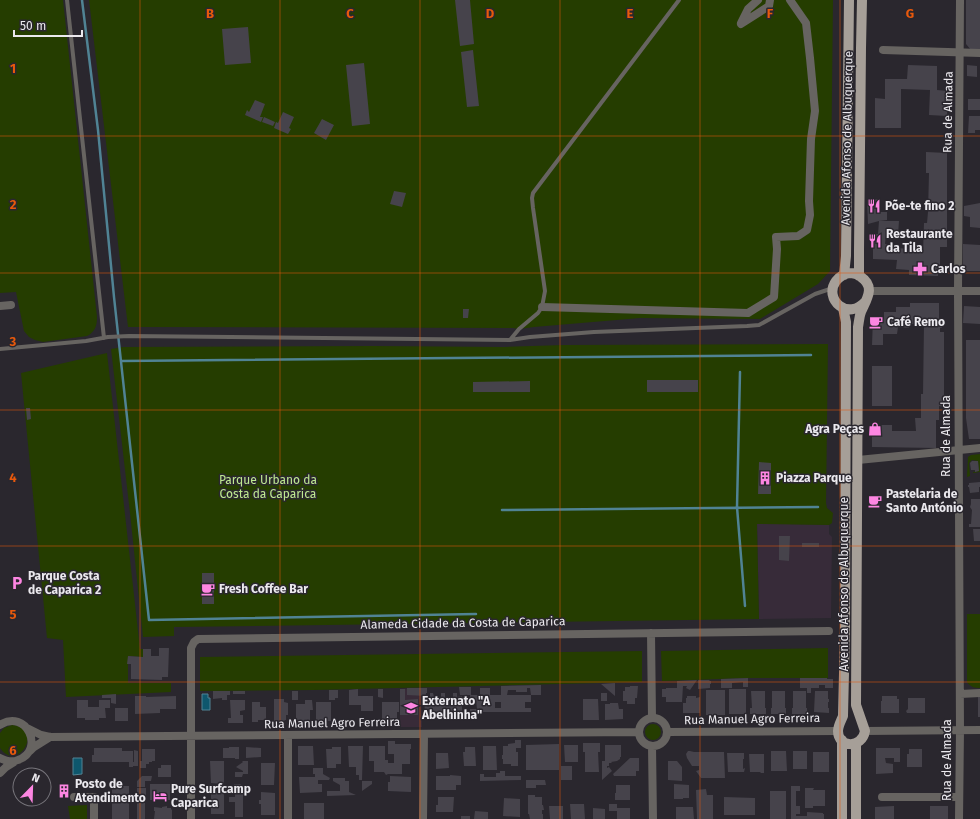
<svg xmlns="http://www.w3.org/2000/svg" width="980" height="819" viewBox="0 0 980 819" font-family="'Fira Sans',sans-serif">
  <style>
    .industrial { fill: #372b39 }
    .education { fill: #382b38 }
    .green { fill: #253d00 }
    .water { fill: #0e576d; stroke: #508394 }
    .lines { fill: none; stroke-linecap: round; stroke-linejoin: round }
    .stream { stroke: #508394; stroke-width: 2.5 }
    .building { fill: #46434b; fill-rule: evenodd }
    .service { stroke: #676461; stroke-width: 4 }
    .minor { stroke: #676461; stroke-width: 8 }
    .primary { stroke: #a69f98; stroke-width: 10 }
    .grid { fill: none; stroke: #e8590c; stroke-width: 1; stroke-opacity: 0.55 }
    .labels { text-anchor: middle; stroke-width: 3; stroke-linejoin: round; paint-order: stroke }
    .street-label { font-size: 12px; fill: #ebe9ee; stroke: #2a272e }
    .poi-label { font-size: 12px; font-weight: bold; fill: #ebe9ee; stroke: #2a272e; text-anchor: start }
    .park-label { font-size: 12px; fill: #bee990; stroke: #2a272e }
    .grid-label { font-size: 13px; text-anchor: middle; font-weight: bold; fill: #e8590c; stroke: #2a272e; stroke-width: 3; stroke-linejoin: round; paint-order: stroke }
  </style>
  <rect width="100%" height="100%" fill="#2a272e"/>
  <path class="industrial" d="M757,523L829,525V534L832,537L831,618L759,619Z"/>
  <path class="education" d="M421,688L422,727H400V689Z"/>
  <path class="green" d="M0,0H63L97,317C97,326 95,332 87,336L43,342L35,340L29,337L24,331L16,292L0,293Z
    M89,0H833L830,271L818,284L760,319L640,318L534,327L519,329L513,328L128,327Z
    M828,344L826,503L827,508L833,513L832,523L829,525L757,524L759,619L176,627H174V636L143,637L130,513L111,349L123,347L372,346L504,347L564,345Z
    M107,353L140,649H143V657L128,656V683H171V692L66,697L63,640L47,638L21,373Z
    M980,454V472L973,473V472L979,471L978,461L972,460L969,463L970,476L967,477L968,457L971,455Z
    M967,614H980V688C975,688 970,687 967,682Z
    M828,648V678H748L662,681L661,651Z
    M642,651V682L314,690L200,691V657Z
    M645 732a8 8 0 1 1 16 0a8 8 0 1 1-16 0Z
    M12,725C45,728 18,774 0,748V733L4,728Z
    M87,805V819H70L68,806Z"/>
  <path class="water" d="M202,694H208V698H210V710H202Z
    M73,758H82V774L73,775Z"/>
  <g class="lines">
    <path class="stream" d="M82,0L98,130L114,297L149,620L476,614
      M121,361L811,355
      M740,372L737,507L745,606
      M502,510L818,507"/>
  </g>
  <path class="building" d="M455,0H470L474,44L460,46Z
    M966,0H980V50H971L966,44Z
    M248,27L251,63L225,65L222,29Z
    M473,50L479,106L467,107L461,52Z
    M364,63L370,124L352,126L346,65Z
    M908,65L937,66V90L948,91L947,116L929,115L930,90L901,89V128H875V98L885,99V79H907Z
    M967,65L977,66V77L967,76Z
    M968,99H980V110H968Z
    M255,100L265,104L260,117H263L261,122L245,115L247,110L249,112Z
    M283,112L294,117L289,128L291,129L288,134L274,128L276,122L278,123Z
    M969,116H980V130H975V133H968Z
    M264,117L275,122L273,126L262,122Z
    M322,119L334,125L326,140L314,133Z
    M926,152L947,153V247H940V270H938V276L909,275V270L896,269L897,260L873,259V234H878L879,221L868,224L867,200L880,199V212H887V220L879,221H899L898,235L886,234L885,244L897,245V248L910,249V252L923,253L924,223H927L928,212L929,173H926Z
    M394,191L406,193L402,207L390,204Z
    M980,203V228L970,227V217L964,216V206Z
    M963,244L980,245V271H963Z
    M910,303H939V319H943L942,328H940V332H944V407L939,406V420H936V448L872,447V425H892V431H916L915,418H921V394H923L924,324H909V328L898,327L897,334H883V345H872L873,318L884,319V312H896V307H910Z
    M964,306L980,307V324L963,323Z
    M463,309H469L468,318H463Z
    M966,340H980V439H969L966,418Z
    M872,366H892V406H872Z
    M647,380H698V392H647Z
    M530,381V392H473V382Z
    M26,408H30L31,419L27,420Z
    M972,461H978L979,471L975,472V470H971L970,463Z
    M759,462L771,463V494H758Z
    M980,482V487H979V492L970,493L969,487H968V485H969V483Z
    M971,499H980V527H969V524H971L972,510L970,507L971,504Z
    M973,529H980V541H974Z
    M779,536H790L789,561L779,560Z
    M802,543H819V547H802Z
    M202,573H214V604H202Z
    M159,648H169L168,677H162V680L131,679V664H127L128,656L143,657V649H151V656H159Z
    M748,678V687H743V682L732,683V688H721V679Z
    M800,678H827V679H833V688H825V685H819V688H811V693H807V688H800Z
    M697,680L690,690L686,688L687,686H683L682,702H666V697H662V689H666V688H677V681Z
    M698,680H710L709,681H711V684H710V688L698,689Z
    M615,683V696L601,684Z
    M541,685V695H531V702H525V708H531V712H470V709H477L476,700H470V695H480V688H490V695H501V686ZM527,688H530L531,695H507L508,690H516V692H527ZM495,702H501V708H495Z
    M630,686H638L637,698H635V704H627V701H623V691H625V687H630Z
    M459,687H471V695H460Z
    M407,688H427V693H426V696L407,695Z
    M358,689V696H373V711H361V705H349V690Z
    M378,689H383V698L378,697Z
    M400,689H405V700L418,699V715H400Z
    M729,689H746V714H729Z
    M329,690H338V698H335V700H329Z
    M706,690H725V715H706Z
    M213,691H230V695H227V700H222V698L213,699Z
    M233,691H245V694H233Z
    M292,691H298V700H292Z
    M751,691H765V708H766V714H750V708H752Z
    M772,691H785V708H786V714H771V708H772Z
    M793,691H806V708H807V714H792V708H793Z
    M815,691H828V699H829V702H828V708H829V713L814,712Z
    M430,693H433L434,697H441V693H445V697H453V693H457V697L462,696V714H425L424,697H430Z
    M601,693H607V701H601Z
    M116,694V704L111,703V698H102V695Z
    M135,696H146V697L176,696V709H160V713L135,714Z
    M687,696H696V698L700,697V713H683V703H686V698H687Z
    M882,696H897V699H899V713H881V701H882Z
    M978,697H980V717H978Z
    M908,698H925V713H907L906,711L908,709Z
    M274,699H284V702L288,703V715H286V720H285L283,722H274Z
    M583,699H598L599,720H583Z
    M77,700H88V707H99V700H110V708H105L106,718H99V720H85V718H77Z
    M230,700H245V710L240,711V715H243V723H228V718H231Z
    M305,700H312L313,710H310V723L296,724V704H305Z
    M252,702H260V707H266V720H258V722H252Z
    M316,702H331V721H316Z
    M382,702H399V712H397V718H392V721H382Z
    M610,703H618L619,709H623V719L605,720V704H610Z
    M115,708H128V721H115Z
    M515,740H521V748H516V752H518V766H511V764H503V759H502V755H503V746H508V744L515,743Z
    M388,741H395V744H411V749H410V764H402V774H388L386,775L384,772H374V761H369V746H385V760H388V763H394V754H388Z
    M583,743H600V752H598L599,772H585V752H583Z
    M559,744V770H526V745Z
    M564,745H578V762H565Z
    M605,745H621V757H620V759L617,761L611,762L612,763H609V766H607V768L609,767L612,771L602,780V761H605Z
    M298,746H313L314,765H298Z
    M348,746H363L362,780H359V775H356V767H349Z
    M483,746H496L497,770H483Z
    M229,747H239V759H235V758H223V748H229Z
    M246,747L261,748V757L246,758Z
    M332,747H341V764H336V768H327L326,749H332Z
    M465,747H475L476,766H464L463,752H465Z
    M94,748H122V751H133V762H134V750L138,751V766H133V767H129V762H92V755H94Z
    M876,748H900V762H894V758H885L886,763L893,764V773L876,774Z
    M142,749H155V761H152V762H149V764H146V768H140V761H142Z
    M909,749H922V767H907V754H909Z
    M688,751H690L694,752H724L725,778H701L696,771L699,770V766H692L687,758L686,754Z
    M771,751H786L787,771H771Z
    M793,751H807V769H793Z
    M813,752H829V772H813Z
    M436,753H448L449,768L436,769Z
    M727,753H744V759H743V769L745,768L744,772H728Z
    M749,754H764V773H761L760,772H750Z
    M630,758H639V771H636V776H614L613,774Z
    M210,761H224V784L211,783Z
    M242,761H248V774H243L242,777H235V772H243V771L236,767L243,762Z
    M668,761H677L682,767V781L668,780Z
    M261,763H275L274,785H261Z
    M161,765H171V777H158V768H161Z
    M561,766H572V780H561Z
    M313,768H323V774L330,778L329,780H318V784H322V792L300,793L299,777H315V774H313Z
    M500,771H505V776H521V780L480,781V774H484V777H496V773H500Z
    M450,775L461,776V785H456V790H436V776H450Z
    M142,776H152L151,781H145V787H137V781Z
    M390,776L411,777V792L388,791V782H390Z
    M333,778H345V781H349V792L356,795L327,796V791H340V785L333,781Z
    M526,780H545L546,785H536V788H526Z
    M362,781H372V784L362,791Z
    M150,784H171V791H170V800H150Z
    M234,784H241V788H243V817H235V802H229V797H235V793L225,792V787H234Z
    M674,784L689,785V798H683V799H674Z
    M616,785H630V800H615V793H616Z
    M112,786H129V819H112Z
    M791,786H800V791H796V806H800V814H796V816H807V812L823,813V814H824V819H791Z
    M63,787H66V795H62Z
    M137,788H146V796H137Z
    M805,788H814L813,790H825V806H813V808H805Z
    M706,789L707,795H713V819H697L696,790Z
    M211,791H224V814H211Z
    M770,791H786V819H770Z
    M261,792L275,793V815H261V804H259V800H261Z
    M528,795H535V797H542V805H543L544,810H542V814H543V819H530L529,814H528Z
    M438,797H454L453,812H436V805H438Z
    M724,797L755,798V815H724Z
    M504,798L520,799V817L503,816Z
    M137,803H145V819H137Z
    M304,803H324V819H304Z
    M570,804H584L585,819H571Z
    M609,804H617V808H630V819H617V811H609Z
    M167,806V808H171V810L172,809V819H154L155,811H154V807L162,808V807Z
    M549,806H563V819H550Z
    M894,806V819H875V807Z
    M930,806H948V819H930Z
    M676,807H693L694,819H676Z
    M593,808L605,809V819H593Z
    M475,811L488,812V819H474Z
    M461,816H470V819H461Z"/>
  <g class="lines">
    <path class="service" d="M67,0L104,338
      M510,340L519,329L538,313L542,307L545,291L533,208L532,198L533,193L679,0
      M0,349L86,341L108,337L129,336L510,340L530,337L594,332L747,326L759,325L815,294L833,288"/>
    <path class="minor" d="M741,23L748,9L758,0
      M741,24L769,6L770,0
      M883,50L980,53
      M869,291H980
      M0,306L11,305
      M542,307L748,313L774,297L777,249L776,237L798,236L807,230L810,215L809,201L811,139L815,111L810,58L806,23L790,0
      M858,460L980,448
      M651,633L652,718
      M960,694L980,693
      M639 732a14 14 0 1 1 28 0a14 14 0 1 1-28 0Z
      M0,725C26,708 46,750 18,760C12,763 6,761 0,758
      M27,728L41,735L50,737L638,732
      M865,731L980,730
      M667,732L837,731
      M652,746L653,819
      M30,751L34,747L50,737
      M0,773L6,767L14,762
      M74,797H94V819
      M882,797H959
      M191,819V648L194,642L198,639L829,631
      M288,819V735
      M423,819L424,734
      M959,819L960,730L958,291L960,0"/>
    <path class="primary" d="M844,275L846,256L849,0
      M859,276V250L861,48L862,0
      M843,308L846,322L845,630L843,716C841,721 838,726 838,731C838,748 862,749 865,731L856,705L858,327C859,322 859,317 861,312C866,300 876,287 861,277C858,274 853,273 849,273C844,274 839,277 836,281C823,299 848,322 866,301
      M842,740V819
      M856,819V743"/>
  </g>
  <path class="grid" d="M140,0V819M280,0V819M420,0V819M560,0V819M700,0V819M840,0V819M0,136H980M0,273H980M0,410H980M0,546H980M0,682H980"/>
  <defs>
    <g id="restaurant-bare" transform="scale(1.08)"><path d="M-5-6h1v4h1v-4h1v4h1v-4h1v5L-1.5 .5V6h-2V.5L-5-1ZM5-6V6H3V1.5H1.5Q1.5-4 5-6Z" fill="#fd86e2" stroke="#2a272e" stroke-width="2.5" paint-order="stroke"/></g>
    <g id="pharmacy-bare" transform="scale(1.08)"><path d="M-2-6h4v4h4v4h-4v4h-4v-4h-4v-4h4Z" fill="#fd86e2" stroke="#2a272e" stroke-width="2.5" paint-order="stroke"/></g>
    <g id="cafe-bare" transform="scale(1.08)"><path d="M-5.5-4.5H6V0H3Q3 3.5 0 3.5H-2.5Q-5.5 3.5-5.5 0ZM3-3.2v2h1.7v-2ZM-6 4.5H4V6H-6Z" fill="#fd86e2" stroke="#2a272e" stroke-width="2.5" paint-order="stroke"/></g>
    <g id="shop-bare" transform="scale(1.08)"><path d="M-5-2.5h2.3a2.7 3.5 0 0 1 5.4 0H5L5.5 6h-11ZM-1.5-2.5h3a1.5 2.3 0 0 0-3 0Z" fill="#fd86e2" stroke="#2a272e" stroke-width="2.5" paint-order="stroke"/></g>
    <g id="building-bare" transform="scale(1.08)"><path d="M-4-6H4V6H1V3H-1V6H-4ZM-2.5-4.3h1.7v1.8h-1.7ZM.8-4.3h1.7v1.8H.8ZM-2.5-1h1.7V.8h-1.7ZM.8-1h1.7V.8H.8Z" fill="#fd86e2" stroke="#2a272e" stroke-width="2.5" paint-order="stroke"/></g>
    <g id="parking-bare" transform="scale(1.08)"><path d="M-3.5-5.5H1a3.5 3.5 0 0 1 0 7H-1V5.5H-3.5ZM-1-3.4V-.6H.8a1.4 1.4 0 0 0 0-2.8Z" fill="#fd86e2" stroke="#2a272e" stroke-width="2.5" paint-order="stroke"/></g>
    <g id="school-bare" transform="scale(1.08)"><path d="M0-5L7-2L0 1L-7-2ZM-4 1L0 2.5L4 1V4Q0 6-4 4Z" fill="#fd86e2" stroke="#2a272e" stroke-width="2.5" paint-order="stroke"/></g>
    <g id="hotel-bare" transform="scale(1.08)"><path d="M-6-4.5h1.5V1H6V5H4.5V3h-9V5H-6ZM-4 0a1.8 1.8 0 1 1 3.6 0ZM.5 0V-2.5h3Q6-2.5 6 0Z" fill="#fd86e2" stroke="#2a272e" stroke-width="2.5" paint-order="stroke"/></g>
  </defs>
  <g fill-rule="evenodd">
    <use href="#restaurant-bare" x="874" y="206"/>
    <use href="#restaurant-bare" x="875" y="241"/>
    <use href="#pharmacy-bare" x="920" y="269"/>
    <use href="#cafe-bare" x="876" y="322"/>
    <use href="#shop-bare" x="875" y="429"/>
    <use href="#building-bare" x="765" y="478"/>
    <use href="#cafe-bare" x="875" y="501"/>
    <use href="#parking-bare" x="17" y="583"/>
    <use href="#cafe-bare" x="208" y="589"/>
    <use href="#school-bare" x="411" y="708"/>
    <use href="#building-bare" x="64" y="791"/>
    <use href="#hotel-bare" x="160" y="796"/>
  </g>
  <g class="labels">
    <g class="street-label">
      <text transform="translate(948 112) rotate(-89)" y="4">Rua de Almada</text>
      <text transform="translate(847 138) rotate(-89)" y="4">Avenida Afonso de Albuquerque</text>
      <text transform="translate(946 436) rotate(-90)" y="4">Rua de Almada</text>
      <text transform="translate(844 584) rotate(-90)" y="4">Avenida Afonso de Albuquerque</text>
      <text transform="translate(463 623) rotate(-1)" y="4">Alameda Cidade da Costa de Caparica</text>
      <text transform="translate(752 719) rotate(-1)" y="4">Rua Manuel Agro Ferreira</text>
      <text transform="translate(332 723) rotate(-1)" y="4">Rua Manuel Agro Ferreira</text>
      <text transform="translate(947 760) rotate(-90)" y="4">Rua de Almada</text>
    </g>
    <g class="poi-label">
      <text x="885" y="210">Põe-te fino 2</text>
      <text x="886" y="238">Restaurante<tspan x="886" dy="14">da Tila</tspan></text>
      <text x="931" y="273">Carlos</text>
      <text x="887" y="326">Café Remo</text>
      <text x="864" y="433" text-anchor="end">Agra Peças</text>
      <text x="776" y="482">Piazza Parque</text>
      <text x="886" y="498">Pastelaria de<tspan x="886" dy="14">Santo António</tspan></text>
      <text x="28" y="580">Parque Costa<tspan x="28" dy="14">de Caparica 2</tspan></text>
      <text x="219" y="593">Fresh Coffee Bar</text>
      <text x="422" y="705">Externato "A<tspan x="422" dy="14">Abelhinha"</tspan></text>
      <text x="75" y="788">Posto de<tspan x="75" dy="14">Atendimento</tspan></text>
      <text x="171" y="793">Pure Surfcamp<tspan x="171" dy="14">Caparica</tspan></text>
    </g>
    <g class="park-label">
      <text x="268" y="484">Parque Urbano da<tspan x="268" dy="14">Costa da Caparica</tspan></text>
    </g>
  </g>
  <g class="grid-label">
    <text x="210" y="18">B</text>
    <text x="350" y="18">C</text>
    <text x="490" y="18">D</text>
    <text x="630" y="18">E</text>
    <text x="770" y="18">F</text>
    <text x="910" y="18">G</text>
    <text x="13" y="73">1</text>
    <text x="13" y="209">2</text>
    <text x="13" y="346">3</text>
    <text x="13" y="482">4</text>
    <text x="13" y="619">5</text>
    <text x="13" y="755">6</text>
  </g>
  <g transform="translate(32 787) rotate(23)"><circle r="19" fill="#2a272e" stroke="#77757b"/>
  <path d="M0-3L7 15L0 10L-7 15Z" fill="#fd86e2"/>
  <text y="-6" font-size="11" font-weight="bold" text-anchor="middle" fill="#ebe9ee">N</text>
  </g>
  <path d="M14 30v6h68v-6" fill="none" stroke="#ebe9ee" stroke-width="2"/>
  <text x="20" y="30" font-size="12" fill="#ebe9ee" stroke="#2a272e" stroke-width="3" paint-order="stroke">50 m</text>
</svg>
